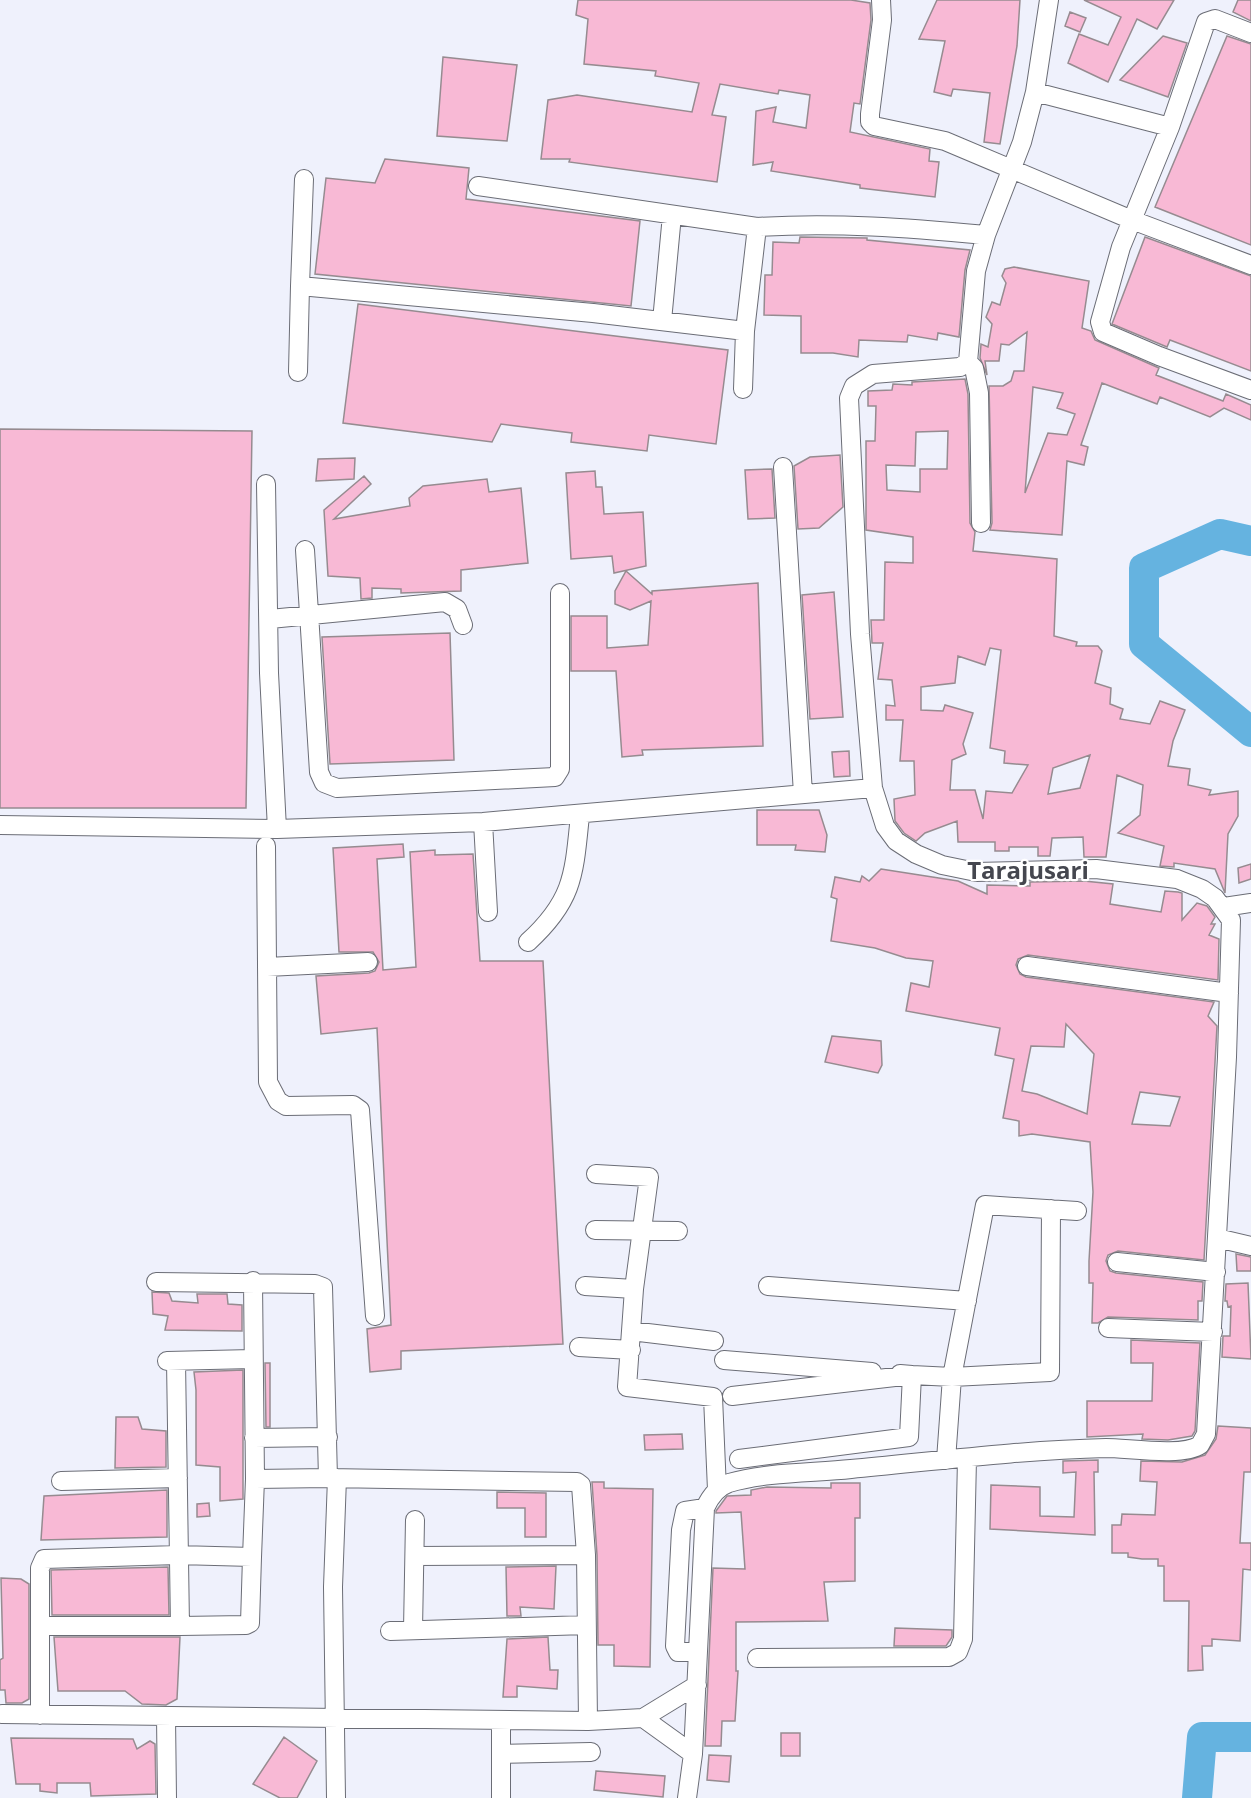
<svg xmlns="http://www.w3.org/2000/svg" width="1251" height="1798" viewBox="0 0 1251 1798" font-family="'Open Sans',sans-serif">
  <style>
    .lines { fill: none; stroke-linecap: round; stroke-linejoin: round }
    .river { stroke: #65b3e0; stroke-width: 30 }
    .building { fill: #f8b9d5; stroke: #968b90; stroke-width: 1.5; fill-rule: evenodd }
    .minor-casing { stroke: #6b6d76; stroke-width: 20 }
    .minor { stroke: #fff; stroke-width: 18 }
    .labels { text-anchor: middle; stroke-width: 4.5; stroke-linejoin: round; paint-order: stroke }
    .quarter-label { font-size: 24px; font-weight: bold; fill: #45474f; stroke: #fff }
  </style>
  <rect width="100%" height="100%" fill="#eff1fc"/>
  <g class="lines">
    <path class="river" d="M1251,541L1220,534L1144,568V644L1251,732
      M1197,1798L1202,1737H1251"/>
  </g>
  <path class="building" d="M578,0H851L870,3L871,20L860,104L854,103L850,132L930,149L929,161L939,162L935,197L860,188V185L771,171L773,162L753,165L756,111L776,107L773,122L806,128L810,95L779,90L778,94L720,84L712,115L726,117L717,182L569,162L570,159H541L548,100L577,95L692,112L699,83L655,76L656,71L584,64L588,19L576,15Z
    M937,0H1020L1017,46L1000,144L984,142L990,93L953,89L951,96L934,92L945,41L919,39Z
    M1084,0H1174L1157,29L1137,19L1108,82L1068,63L1079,34L1108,45L1121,17Z
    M1238,0H1251V21L1233,12Z
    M1070,12L1086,18L1080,32L1065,26Z
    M1163,36L1187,43L1168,97L1120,80Z
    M1227,36L1251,44V245L1155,207Z
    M443,57L517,65L507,141L437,136Z
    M385,159L469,168L466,199L640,221L631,306L315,274L326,178L375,183Z
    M800,237L867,238V240L970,250L965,270L959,337L938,333L937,340L908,335L907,342L859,340L858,357L833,353H801V316L764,315L765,275H772L773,242L799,243Z
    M1145,237L1251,276V371L1170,340L1167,347L1112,324Z
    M1014,267L1089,281L1082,328L1091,331L1095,340L1159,368L1156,375L1223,401L1226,394L1251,405V420L1224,408L1210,417L1160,397L1157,404L1102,383L1081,445L1088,447L1084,465L1067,461L1062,535L990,530L992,523L989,386H1003L1011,381L1014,371H1024L1027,332L1009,345L1001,344L999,361H985L987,375L980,358L981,344L988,347L992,324L986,317L992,302L1000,305L1006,283L1002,276L1005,269ZM1033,387L1063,393L1057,408L1075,414L1067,435L1048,433L1025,493Z
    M358,304L728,350L716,444L649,435L647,451L571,442L572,433L501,424L492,442L343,423Z
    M965,379L968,394L970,523L975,532L973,551L1057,559L1054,636L1077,642L1076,646H1098L1102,651L1095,683L1111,688L1110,704L1123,709L1120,719L1150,724L1160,701L1185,710L1173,741L1168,766L1190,769L1188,785L1211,790L1209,795L1238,791V816L1228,834L1225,893L1215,869L1174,863V867L1160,866L1164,846L1118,833L1140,815L1143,785L1117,775L1106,857H1084L1083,837L1052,838L1050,856H1038V847H1009V851H995V842H958L957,821L925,833L916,841L904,833L895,821L894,799L915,795L914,761H900L903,720H886V705L895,706L892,680L878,679L883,643H872L871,620H884L885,562L913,563V537L866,530V441H875L876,406H868V391L892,390L893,384L912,385V382ZM948,431L947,469H920V492L887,490L886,465L915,466L916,432ZM990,648L1001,650L990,748L1005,751L1004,763L1028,765L1012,793L986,791L983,819L975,790H950L952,760L966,754L963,744L973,713L945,705L943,711L921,710V687L955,683L958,656L985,665ZM1090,755L1080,788L1048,794L1053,768Z
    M0,429L252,431L246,808H0Z
    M840,455L843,507L819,528L798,529L794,466L810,457Z
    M355,458L354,479L316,481L318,459Z
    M772,469L775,518L748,519L745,470Z
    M595,471L596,487H602L604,514L643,512L646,566L614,573L612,556L571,559L566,473Z
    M364,476L371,484L334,519L410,506L409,498L423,486L487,479L489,492L521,488L528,563L461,570V591L401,593V589L372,588V598L361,599L360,578L328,576L324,510Z
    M626,571L652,594V591L758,583L763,746L642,750L643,755L622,757L616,671H571V616H607V648L648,645L651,601L630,610L615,604V591Z
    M834,592L843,717L810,719L802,595Z
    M450,633L454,760L330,764L322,637Z
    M849,751L850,776L834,777L832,752Z
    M757,810H819L827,835L825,852L795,850L796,845H757Z
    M403,844L404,857L377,859L383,970L416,967L410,852L435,850V855L473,854L480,961H543L563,1344L401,1351V1369L370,1372L367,1329L391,1325L377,1028L321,1034L316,976L369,973L375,971L379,962L373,952H339L333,848Z
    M1251,864V879L1239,883L1238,868Z
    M881,869L958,881L987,894V885L1030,886V882L1084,881L1113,884L1110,904L1161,912L1165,891L1178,892L1182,893V920L1197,903L1207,906L1215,917L1211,924H1215L1209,935L1219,939L1218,980L1028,955L1018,959L1016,965L1020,974L1026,977L1214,1002L1208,1016L1217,1026L1204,1260L1118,1251L1108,1255L1106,1261L1110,1271L1116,1273L1203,1282L1202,1301H1198V1320L1108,1317L1098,1323H1092L1093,1283H1089V1261L1093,1192L1090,1142L1032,1134L1019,1136V1121L1003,1118L1014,1059L995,1055L1000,1028L906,1011L911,983L929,987L933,961L906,958L875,948L831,941L837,899L831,897L835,877L860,882L862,876L869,881ZM1066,1024L1094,1054L1087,1114L1037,1094L1022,1091L1031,1046L1064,1047ZM1140,1092L1180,1097L1170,1126L1132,1124Z
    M832,1036L881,1041L882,1065L878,1073L825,1062Z
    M1236,1254L1251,1257V1271H1237Z
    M1248,1283L1251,1359L1222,1357L1223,1336H1230L1231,1306L1228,1307L1227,1301H1225L1226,1284Z
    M152,1292L169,1293L172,1301L198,1303L197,1294H227L228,1304L242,1305V1331L165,1330L168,1316L153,1314Z
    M1131,1340L1200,1343L1195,1431L1192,1436L1168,1440L1142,1439L1143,1434L1087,1437V1401H1152L1153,1363H1131Z
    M265,1363H270V1427H266Z
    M243,1370V1499L220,1501V1467L196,1465V1390L194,1372Z
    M116,1417H138L142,1429L166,1431V1467L115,1468Z
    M1218,1426L1251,1428V1472H1244L1240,1543H1251V1570L1243,1569L1240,1641L1212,1639V1646H1202L1203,1670L1188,1671L1189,1601H1164V1566H1158V1559H1142L1128,1557V1553H1112V1525H1121L1122,1514L1155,1515L1157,1482L1140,1481L1141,1461L1182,1462L1205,1455L1216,1439Z
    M682,1434L683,1449L645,1450L644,1435Z
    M1098,1460V1472H1094L1095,1535L990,1529L991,1485L1040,1487V1516L1074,1517L1076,1472L1063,1473V1461Z
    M592,1482H604V1488L653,1489L650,1667L614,1666V1645H598L597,1555Z
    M831,1483H860V1518H855V1581L824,1582L828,1621L736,1622V1671H738L735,1721H722L721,1746H705L713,1568L745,1569L741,1512L716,1513V1511L727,1496L751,1495V1490L767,1487L831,1488Z
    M167,1490V1537L41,1540L44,1496Z
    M497,1492L546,1493V1537H525V1508H497Z
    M209,1503L210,1516L197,1517V1504Z
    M556,1566L554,1609L520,1607L521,1616H507L506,1567Z
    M168,1567L169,1615H52L51,1570Z
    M1,1578L21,1579L29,1584V1699L22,1703H6L5,1690H0V1660L3,1658Z
    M895,1628L952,1630V1637L946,1646H894Z
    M54,1637H180L177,1699L166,1705L142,1704L125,1691H58Z
    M548,1637L550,1670H558L557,1689L517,1686V1697H503L507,1639Z
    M781,1733H800V1756H781Z
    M284,1737L317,1761L297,1798H280L253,1784Z
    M11,1738L133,1739L137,1749L150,1741L155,1744L156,1794L91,1796L90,1783H57V1793L40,1791V1784H16Z
    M709,1755L731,1756L729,1782L707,1780Z
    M596,1771L665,1776L663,1797L594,1790Z"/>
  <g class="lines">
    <g class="minor-casing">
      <path id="minor" d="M881,0L882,20L870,114V122L874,126L945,141L1132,220L1251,265
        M1251,33L1215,19L1206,22L1170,127L1121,247L1100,322L1103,332L1159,356L1251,390
        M1035,92L1170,127
        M304,179L300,286L593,313L745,331L757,227C835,222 909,228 986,235
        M478,186L757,227
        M662,321L672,215
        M968,362L974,368L979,393L981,523
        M298,372L300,286
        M743,389L745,331
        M783,467L803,794
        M266,484L269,673L277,829L483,822L873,788
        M305,550L319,772L324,783L337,788L555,777L560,769V593
        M270,619L445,602L457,609L463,625
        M483,822L488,912
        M0,825L277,829
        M266,846L268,1082L278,1101L286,1106L353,1105L360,1110L375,1316
        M1224,907L1251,903
        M528,942C574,900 574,874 580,815
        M1027,966L1229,993
        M267,967L368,962
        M596,1174L649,1177L634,1289L627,1387L713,1397L717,1490
        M595,1230L678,1231
        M1217,1238L1251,1246
        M1117,1262L1216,1272
        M156,1282L315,1284L323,1287L328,1478L577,1482L581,1485L586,1555L588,1721
        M585,1286L634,1289
        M768,1286L967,1301
        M1108,1328L1213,1332
        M631,1331L714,1341
        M579,1347L631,1350
        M724,1360L872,1372
        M167,1361L252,1359
        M176,1361L180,1626L246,1625L250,1623L252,1557
        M732,1396L912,1375L952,1377L1050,1372L1051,1209
        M254,1438L328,1437
        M739,1459L909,1437L912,1375L900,1374
        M946,1460L952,1377L985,1205L1077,1211
        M255,1479L328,1478
        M61,1481L178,1478
        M415,1556L586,1555
        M40,1626H180
        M413,1630L415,1520
        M390,1631L586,1625
        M698,1652H678L675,1646L681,1530L685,1511L705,1508
        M757,1658L949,1657L958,1652L963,1639L967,1459
        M2,1714L588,1721L643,1718L697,1685
        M40,1715V1568L44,1559L178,1555L252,1557L255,1479L253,1281
        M166,1717L167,1798
        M643,1718L693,1754
        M501,1720V1798
        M501,1754L591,1752
        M336,1798L333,1587L337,1478
        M687,1798L693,1754L705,1508C710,1497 717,1487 729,1483C767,1472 812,1473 851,1469C936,1461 1021,1450 1106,1448C1128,1448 1183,1457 1200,1445L1206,1434L1227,1057L1231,920L1215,898L1202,889L1177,879L1096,869L976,872L942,865L916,854L896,841L885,826L873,788L860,634L849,398L854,386L873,374L960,367L968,362L976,271L986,235L1022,142L1035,92L1049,0"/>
    </g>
    <use href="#minor" class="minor"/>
  </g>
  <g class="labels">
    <g class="quarter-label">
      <text x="1028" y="879">Tarajusari</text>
    </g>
  </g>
</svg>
